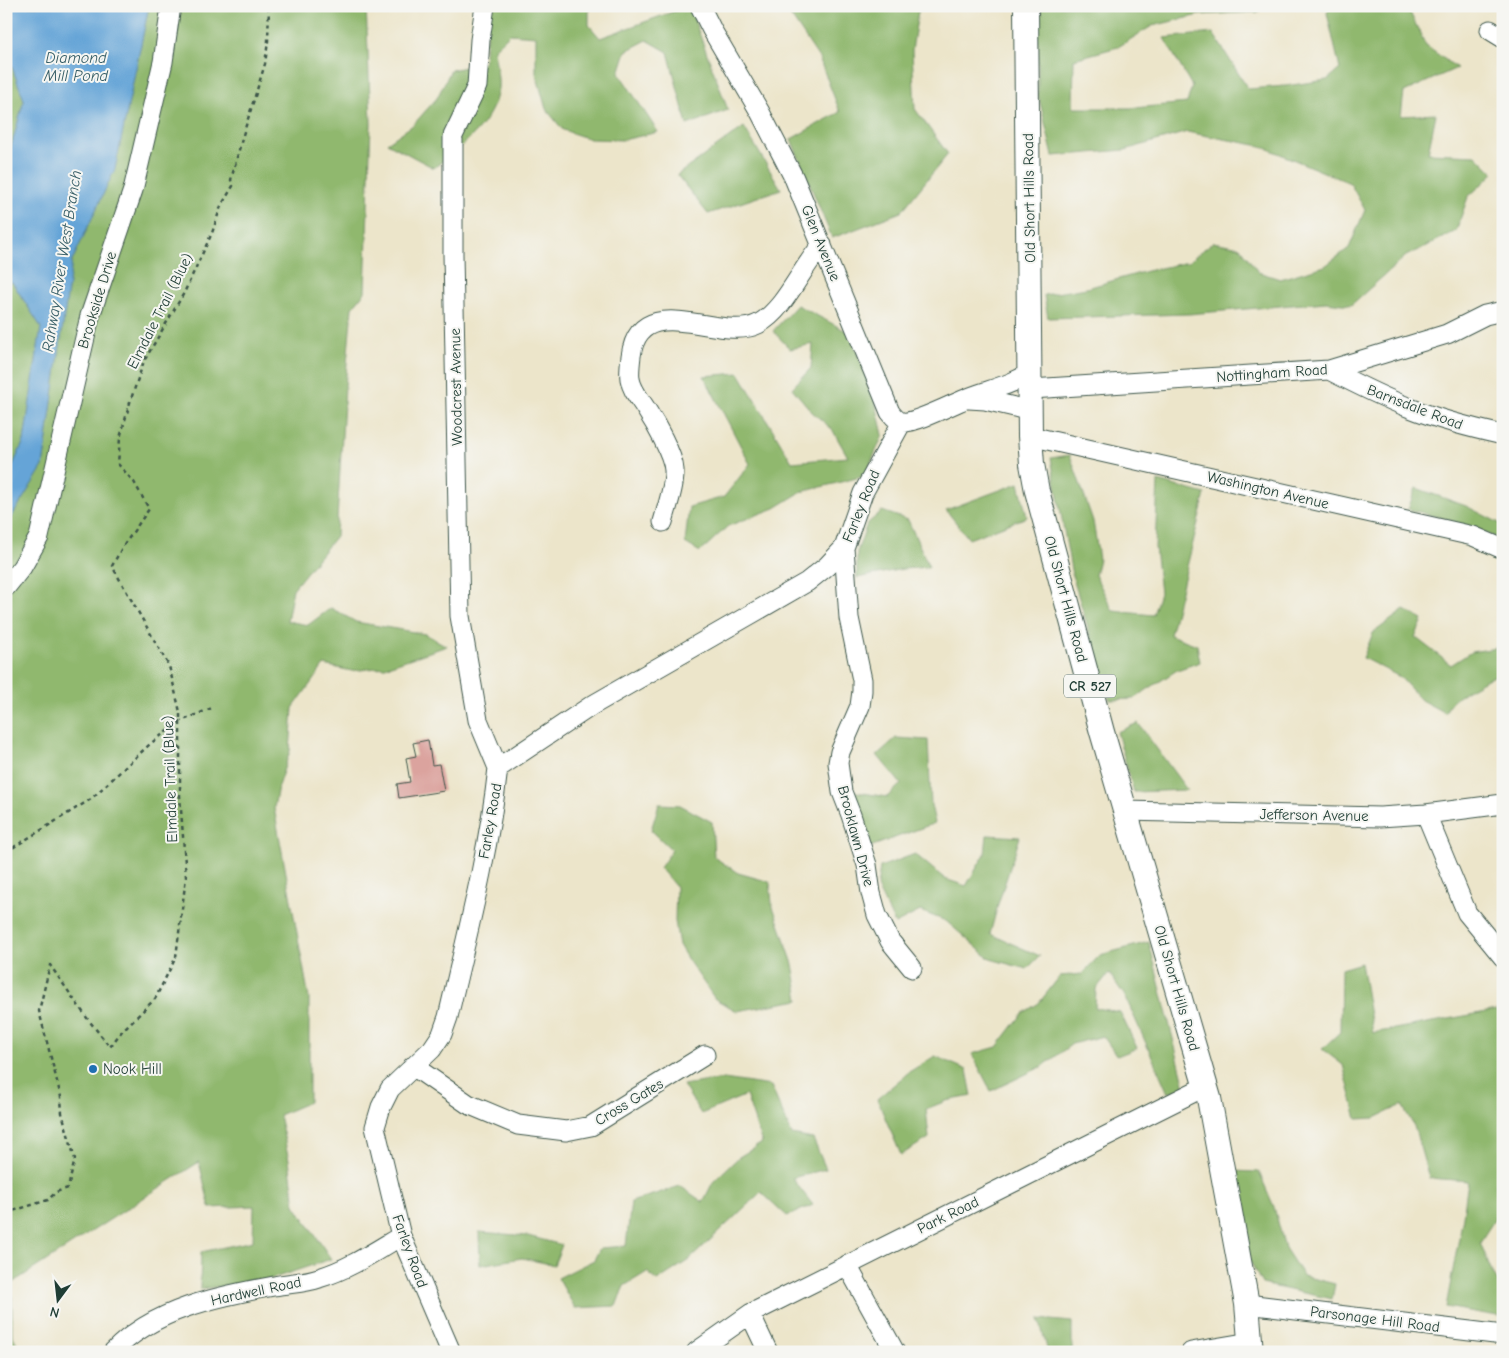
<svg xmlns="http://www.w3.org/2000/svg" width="1509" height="1358" viewBox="0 0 1509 1358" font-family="'Comic Neue',sans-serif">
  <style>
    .forest { fill: #90b86e; stroke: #587a51 }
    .water { fill: #65a4d7; stroke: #427086 }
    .building { fill: #dba39e }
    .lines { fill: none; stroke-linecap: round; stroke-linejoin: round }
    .minor-casing { stroke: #3e564a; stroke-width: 21 }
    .major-casing { stroke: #3e564a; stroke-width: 26 }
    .path { stroke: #3e564a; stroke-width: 2.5; stroke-dasharray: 4 4; stroke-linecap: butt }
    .minor { stroke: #fff; stroke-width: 19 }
    .major { stroke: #fff; stroke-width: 24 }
    .poi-dot { fill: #1f6fb2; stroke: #f6f6f2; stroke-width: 2 }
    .labels { text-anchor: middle; stroke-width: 4; stroke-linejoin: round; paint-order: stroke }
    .shield { fill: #f6f6f2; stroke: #60746d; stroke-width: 1 }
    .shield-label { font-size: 14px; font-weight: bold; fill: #1f3d34 }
    .street-label { font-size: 15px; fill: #1f3d34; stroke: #f6f6f2 }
    .poi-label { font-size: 15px; fill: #1f3d34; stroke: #f6f6f2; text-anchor: start }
    .water-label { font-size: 16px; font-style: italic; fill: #345c65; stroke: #f6f6f2 }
  </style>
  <rect width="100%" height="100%" fill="#f6f6f2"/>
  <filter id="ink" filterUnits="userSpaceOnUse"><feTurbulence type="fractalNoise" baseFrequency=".02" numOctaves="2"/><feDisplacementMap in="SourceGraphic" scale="10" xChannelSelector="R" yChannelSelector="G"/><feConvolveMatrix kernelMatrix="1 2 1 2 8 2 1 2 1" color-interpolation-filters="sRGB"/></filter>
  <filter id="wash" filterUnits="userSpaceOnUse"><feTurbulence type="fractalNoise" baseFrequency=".0096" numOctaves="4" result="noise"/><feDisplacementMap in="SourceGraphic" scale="20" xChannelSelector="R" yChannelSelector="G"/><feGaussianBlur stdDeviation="1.12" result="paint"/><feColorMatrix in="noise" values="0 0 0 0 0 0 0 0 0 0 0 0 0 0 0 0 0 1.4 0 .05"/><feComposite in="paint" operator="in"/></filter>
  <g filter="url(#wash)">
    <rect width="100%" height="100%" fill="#ece5ca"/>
    <path class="forest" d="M149,6H366L371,123L365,292L352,308L345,386L336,536L293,589L287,621L308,625L331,608L356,622L425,634L447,646L385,667L352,671L324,665L293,708L290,751L278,786L274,808L309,998V1102L279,1115L289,1160L295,1205L331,1259L268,1280L200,1289L201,1252L253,1241L254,1206L210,1208L199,1162L12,1283V1334L21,1352H6V526L43,466L72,261L115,169Z
      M489,6H589V25L600,38L689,6L728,110L687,125L668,52L647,40L626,51L619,73L658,132L623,140L590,139L563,130L546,109L536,73V36L510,34L494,49C495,61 499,76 498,88C494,124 460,147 434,168L387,143L413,125L437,98L451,70L484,63Z
      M784,6H919L912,50L915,109L948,154L901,212L832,238L791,139L840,112L819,58Z
      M1038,6H1258L1259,12L1199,15L1152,26L1118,47L1074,59L1073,108H1134L1187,103L1192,86L1164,38L1213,33L1248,89L1285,86L1327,80L1340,69L1327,13L1330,6H1407L1426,46L1457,68L1404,92L1401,116L1436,114L1428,153L1476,155L1494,173L1468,197L1456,231L1406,256L1351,305L1326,302L1189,314L1048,318L1044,295L1087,288L1147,271L1188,262L1213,242L1240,247L1258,272L1280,279L1325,266L1349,248L1365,210L1350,183L1261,146L1187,132L1125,150L1053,156L1038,94Z
      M6,51L24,100L6,165Z
      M744,127L781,189L708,214L677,175Z
      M12,282L41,327L24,441L6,480V283Z
      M797,305L850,333L875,400L883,435L865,476L801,492L775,508L728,526L700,552L685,543L689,507L724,497L750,464L704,376L739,373L792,462L848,457L832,429L812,412L792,388L811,368L813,344L790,349L773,331Z
      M1070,455L1093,521L1099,559L1095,575L1113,611L1153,615L1160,593L1155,547L1158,481L1205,494L1170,635L1197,645L1200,662L1177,670L1133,699L1110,700L1072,575L1051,458Z
      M1019,483L1027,517L969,539L946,510Z
      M1416,488L1466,506L1503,525V540L1449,520L1408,509Z
      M882,511L908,520L929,567L903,569L857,578V552L867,524Z
      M1404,610L1423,620L1415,637L1451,665L1471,652L1503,647V675C1492,673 1460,694 1452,702C1449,705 1447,709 1445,713L1421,700L1400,677L1363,658L1373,633Z
      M1138,723L1187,790L1134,792L1117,732Z
      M896,738L928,740L931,805L935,823L870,847L851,791L887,797L901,784L877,755Z
      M659,804L680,805L712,822L714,857L738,873L770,882L772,904L793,964L799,1000L737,1011L715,999L688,960L679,945L675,921L676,887L660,868L672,850L651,830Z
      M987,835L1020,837L999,901L990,934L1040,956L1027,969L990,959L946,921L920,911L895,924L877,887L880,867L915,854L945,879L966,886L985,854Z
      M1149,942L1185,1087L1168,1093L1125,996L1109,973L1096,989L1095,1008L1120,1012L1137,1048L1117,1056L1103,1036L1072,1044L1043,1066L991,1091L972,1054L997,1047L1023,1013L1039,1003L1060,976L1082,974L1100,955Z
      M1361,963L1373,1033L1497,1010L1503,1022V1171L1496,1182L1498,1214L1480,1242L1492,1272L1503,1290V1317L1446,1307L1463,1217L1468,1181L1429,1178L1414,1126L1402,1105L1375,1118L1357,1119L1343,1065L1322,1049L1340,1032L1341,969Z
      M935,1056L967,1070L972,1096L946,1101L926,1109L929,1138L901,1155L877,1099L909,1072Z
      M724,1079L771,1086L792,1135L813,1139L826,1169L792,1178L813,1205L787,1216L761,1192L689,1260L657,1281L647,1272L624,1286L616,1306L575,1308L558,1278L594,1260L600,1248L626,1246L631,1202L680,1186L703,1202L713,1182L739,1157L762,1143L746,1095L701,1114L683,1085Z
      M1230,1171L1259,1172L1274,1207L1285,1248L1303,1276L1335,1284L1332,1299L1262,1284L1248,1257Z
      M479,1232L528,1236L562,1245L554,1265L522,1258L480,1265Z
      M1039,1319L1072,1322V1352H1048Z"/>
    <path class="water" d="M6,6H149L115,169L72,261L43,466L6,526V480L24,441L41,327L12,282L6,283V165L24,100L6,51Z"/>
    <g id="blocks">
      <path class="building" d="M428,740L432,765L439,764L444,791L399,798L397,784L410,782L406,758L416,756L413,743Z"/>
    </g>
  </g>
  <g filter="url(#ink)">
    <use href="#blocks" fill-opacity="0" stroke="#3e564a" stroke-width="1"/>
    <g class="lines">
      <g class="minor-casing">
        <path id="minor" d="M485,6L480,40L477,86L453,136V254L460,616L478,720L498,768
          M700,6L712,30L760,112L794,178L890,412C893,416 897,421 902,422C913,424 951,405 963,400C986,390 1011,386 1031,372
          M1490,30L1503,38
          M1329,370C1356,384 1382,397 1410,408C1440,420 1471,428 1503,435
          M1031,389L1329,370L1447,334L1485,315L1503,311
          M969,399L985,400L1031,411
          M1030,436L1473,536L1503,549
          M663,522C667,507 675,485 674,470C673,454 655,423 646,409C640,399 632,391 630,379C629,372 630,364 631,356C640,288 721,343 758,324C785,310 801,268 822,245
          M844,548L849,618L862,680V691L860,706L840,752L838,763L842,792L851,815L867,865L871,893L877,915L890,941L912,968
          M6,587L22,567L39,537L90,316L133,190L163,62L171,6
          M1125,811L1380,817L1426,814L1503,804
          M1426,814L1467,913L1503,957
          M413,1066L468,1104L518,1125L566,1131L591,1126L705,1055
          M847,1265L895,1352
          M1247,1304L1503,1335
          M750,1314L768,1352
          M113,1352C153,1309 219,1296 274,1286C289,1283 305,1283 319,1278C349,1269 374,1252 401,1236
          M451,1352L401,1236L375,1127L381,1107L390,1089L432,1049L442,1034L448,1017C467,935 489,851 498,768L591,706L807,582L827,566L844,548L863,493L902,422
          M696,1352L750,1314L1206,1086
          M1191,1352L1250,1342"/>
      </g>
      <g class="major-casing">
        <path id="major" d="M1026,6L1030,436L1032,464L1037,491L1102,732L1209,1098L1247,1304L1251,1352"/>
      </g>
      <path class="path" d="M6,852L91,799L150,744L179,722L214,707
        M6,1213L48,1200L56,1192L68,1188L75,1159L62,1113L61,1097L39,1011L50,965L87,1018L110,1047L122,1031L155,999L176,957L186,877L180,796V712L169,666L112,566L122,548L149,509L134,482L118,464L120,438L131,399L144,361L184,293L212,233L221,206L233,186L231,180L243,135L265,64L268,41L269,6"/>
      <use href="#minor" class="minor"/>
      <use href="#major" class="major"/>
    </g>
  </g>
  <circle class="poi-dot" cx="93" cy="1069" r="5"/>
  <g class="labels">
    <rect class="shield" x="1064" y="674.5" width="52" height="23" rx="4"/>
    <g class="shield-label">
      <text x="1090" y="691">CR 527</text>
    </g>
    <g class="street-label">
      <text transform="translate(1029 198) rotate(-91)" y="5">Old Short Hills Road</text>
      <text transform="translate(821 243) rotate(68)" y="5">Glen Avenue</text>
      <text transform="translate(97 300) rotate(-73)" y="5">Brookside Drive</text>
      <text transform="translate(160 311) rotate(-63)" y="5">Elmdale Trail (Blue)</text>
      <text transform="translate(1272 373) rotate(-4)" y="5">Nottingham Road</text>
      <text transform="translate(456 387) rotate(-91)" y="5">Woodcrest Avenue</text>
      <text transform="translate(1415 407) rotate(21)" y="5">Barnsdale Road</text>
      <text transform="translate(1268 490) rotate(13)" y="5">Washington Avenue</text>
      <text transform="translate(861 506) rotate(-68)" y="5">Farley Road</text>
      <text transform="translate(1066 599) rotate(75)" y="5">Old Short Hills Road</text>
      <text transform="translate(170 779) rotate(-92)" y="5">Elmdale Trail (Blue)</text>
      <text transform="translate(1314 815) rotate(1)" y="5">Jefferson Avenue</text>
      <text transform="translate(490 821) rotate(-80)" y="5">Farley Road</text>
      <text transform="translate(856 836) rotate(75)" y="5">Brooklawn Drive</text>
      <text transform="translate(1177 988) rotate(74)" y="5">Old Short Hills Road</text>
      <text transform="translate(629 1102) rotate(-31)" y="5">Cross Gates</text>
      <text transform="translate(948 1215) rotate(-26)" y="5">Park Road</text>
      <text transform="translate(410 1251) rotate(70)" y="5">Farley Road</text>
      <text transform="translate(256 1291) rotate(-12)" y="5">Hardwell Road</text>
      <text transform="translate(1375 1319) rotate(7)" y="5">Parsonage Hill Road</text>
    </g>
    <g class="poi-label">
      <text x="103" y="1074">Nook Hill</text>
    </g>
    <g class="water-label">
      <text x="76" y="63">Diamond<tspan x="76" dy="18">Mill Pond</tspan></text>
      <text transform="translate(61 261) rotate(-81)" y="6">Rahway River West Branch</text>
    </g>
  </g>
  <rect width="1509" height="1358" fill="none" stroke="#f6f6f2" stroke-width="25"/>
  <g transform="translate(58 1300) rotate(195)" stroke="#f6f6f2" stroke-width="4" paint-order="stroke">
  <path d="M0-4L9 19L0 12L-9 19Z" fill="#1f3d34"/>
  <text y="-8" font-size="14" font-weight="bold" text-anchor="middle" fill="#1f3d34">N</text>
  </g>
</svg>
